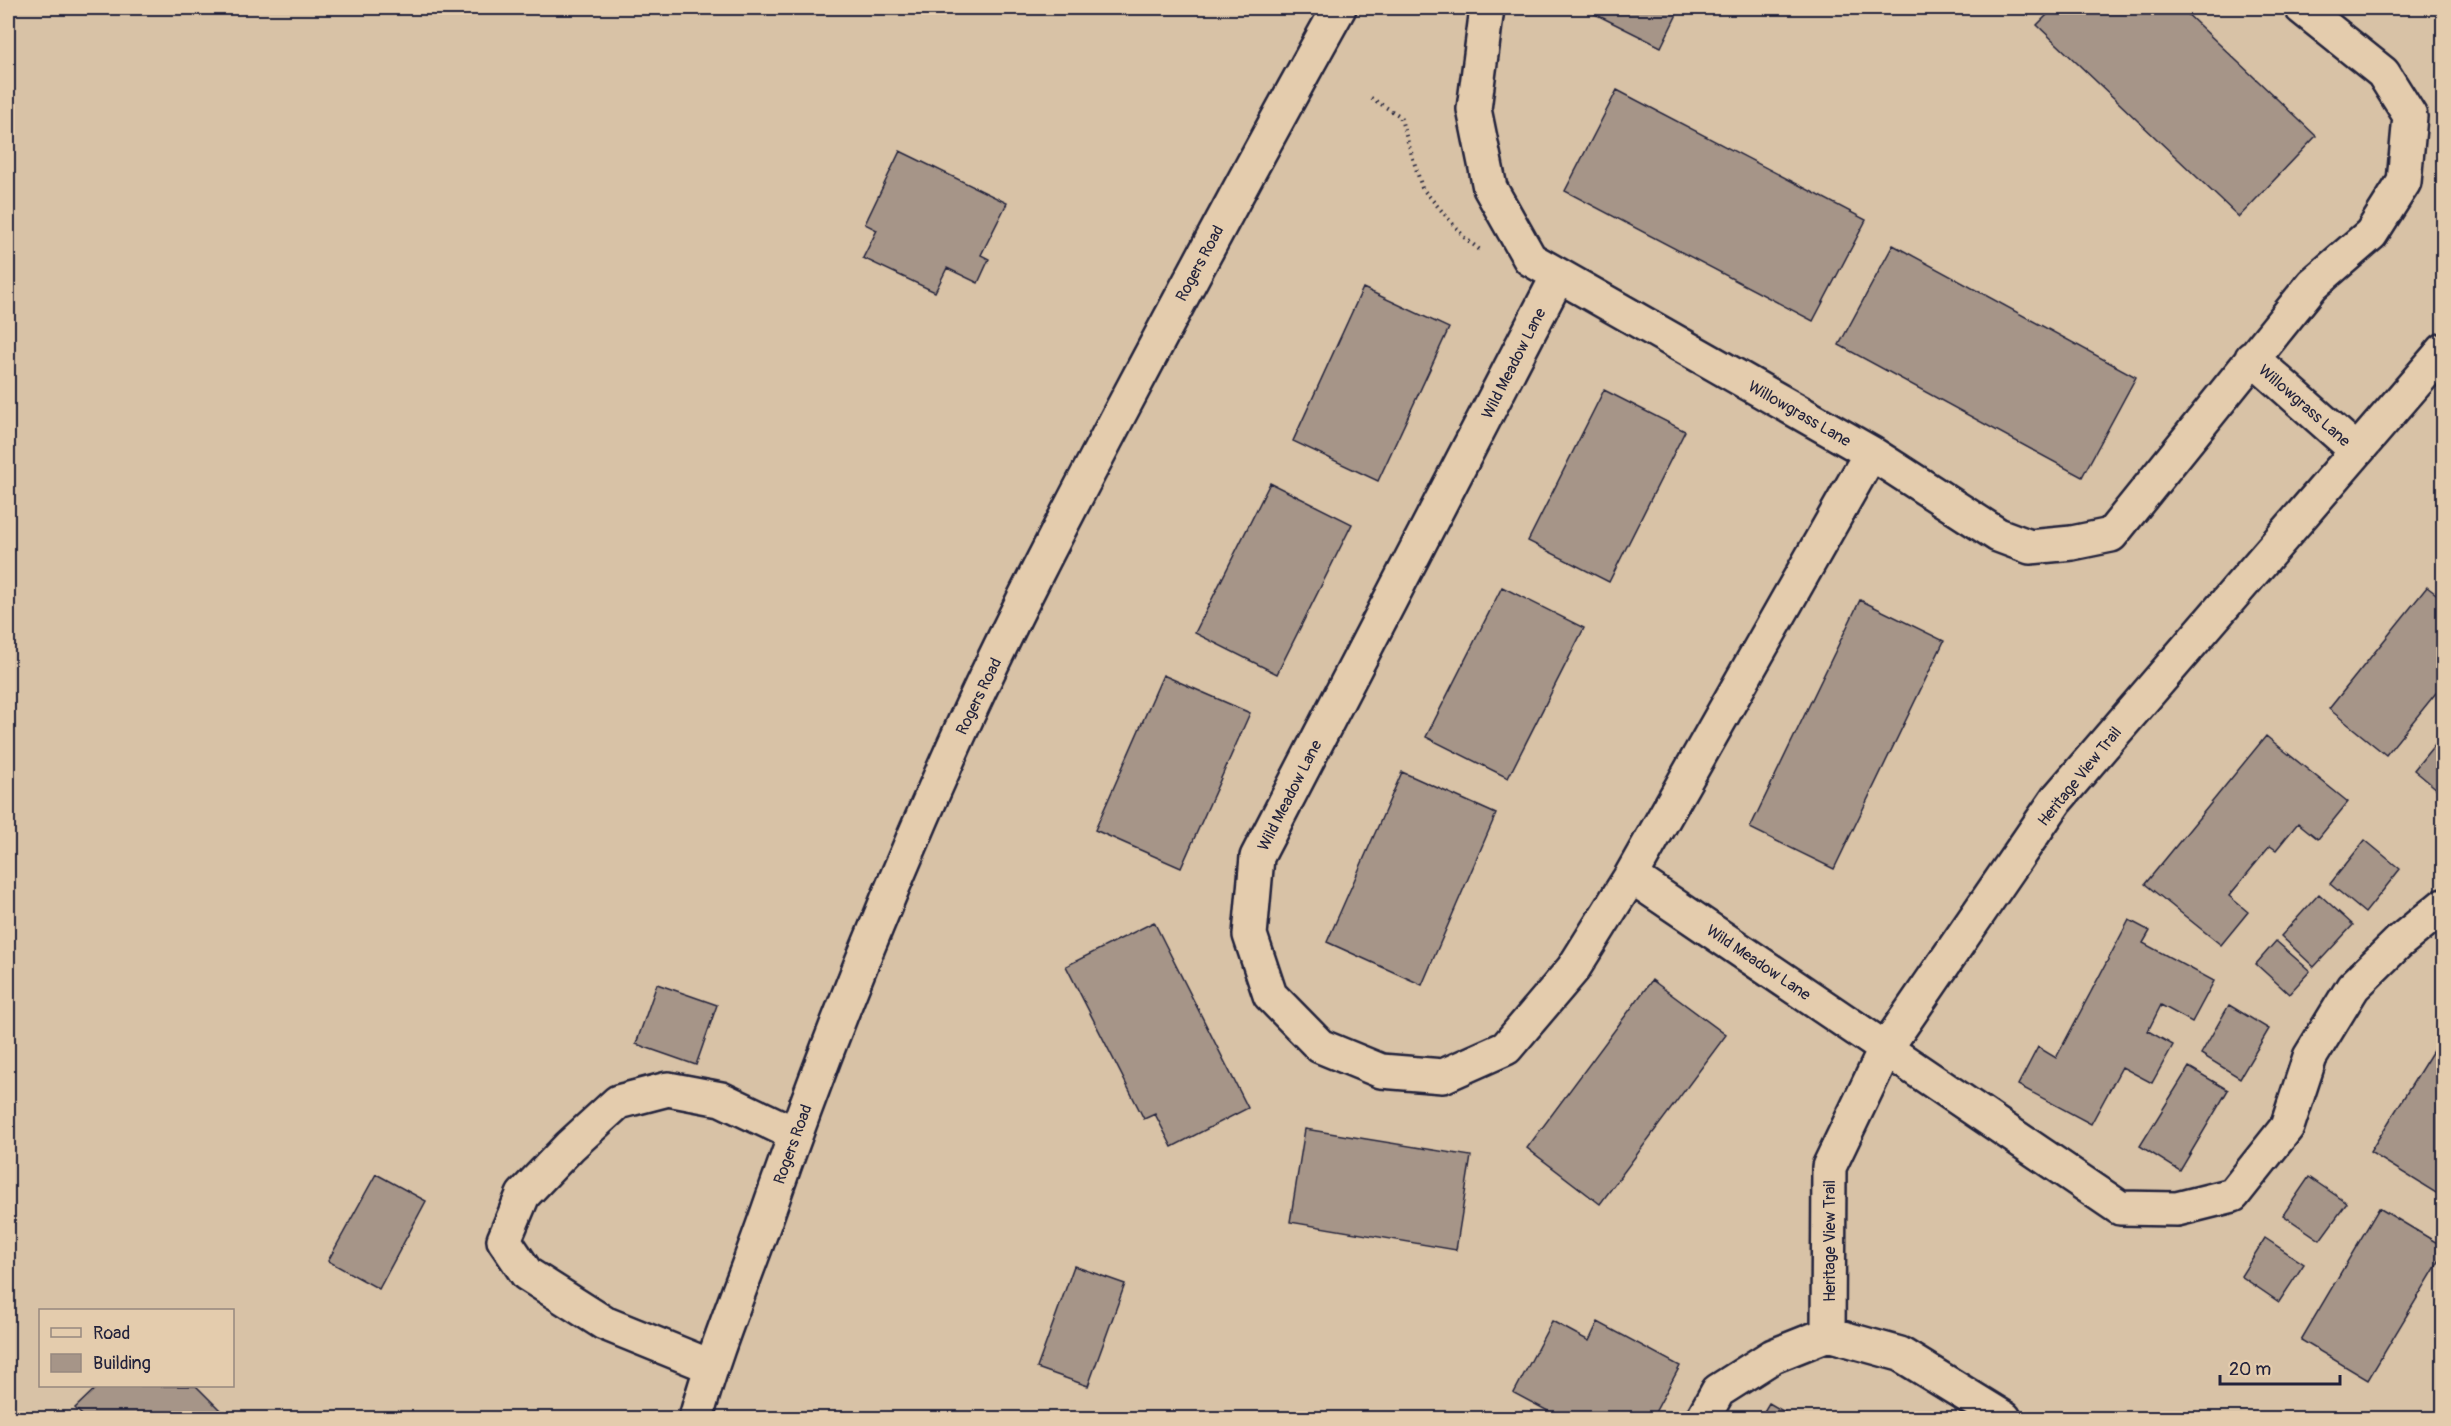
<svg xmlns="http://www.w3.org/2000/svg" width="2451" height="1426" viewBox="0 0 2451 1426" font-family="Pangolin,sans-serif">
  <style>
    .building { fill: #a69588; stroke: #22223b; stroke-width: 1.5 }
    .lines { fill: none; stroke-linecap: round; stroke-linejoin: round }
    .minor-casing { stroke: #22223b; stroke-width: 38 }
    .major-casing { stroke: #22223b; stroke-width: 38 }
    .path { stroke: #22223b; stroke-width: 4; stroke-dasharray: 1.5 4.5; stroke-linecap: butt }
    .minor { stroke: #e4ccad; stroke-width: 33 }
    .major { stroke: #e4ccad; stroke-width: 33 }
    .labels { text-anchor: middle; stroke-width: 5; stroke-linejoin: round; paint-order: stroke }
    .street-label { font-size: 16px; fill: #22223b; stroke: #e4ccad }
  </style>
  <rect width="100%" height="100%" fill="#d8c2a6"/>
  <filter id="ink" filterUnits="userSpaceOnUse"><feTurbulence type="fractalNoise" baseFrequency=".0167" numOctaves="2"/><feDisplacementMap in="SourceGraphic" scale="12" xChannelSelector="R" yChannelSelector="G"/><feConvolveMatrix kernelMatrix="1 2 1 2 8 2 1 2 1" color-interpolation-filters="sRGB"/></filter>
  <g filter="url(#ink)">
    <path class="building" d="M1583,8H1680L1661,47Z
      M2054,8H2181L2316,136L2239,217L2037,25Z
      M1617,90L1866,220L1813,321L1565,191Z
      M900,151L1007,203L981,255L989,259L978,283L947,268L935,292L863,258L877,230L865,224Z
      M1893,245L2136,377L2082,477L1839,345Z
      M1363,288L1449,328L1378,481L1293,441Z
      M1604,390L1685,431L1609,582L1528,541Z
      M1270,483L1352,524L1277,674L1195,633Z
      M1502,587L1584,628L1508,778L1426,737Z
      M2427,587L2444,600V683L2386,755L2329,709Z
      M1860,600L1944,641L1834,869L1750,828Z
      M1163,675L1250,713L1181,868L1095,830Z
      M2444,733V795L2414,770Z
      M2266,736L2348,802L2318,839L2298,823L2276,850L2270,846L2229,896L2248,912L2221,945L2145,884Z
      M1402,772L1496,814L1422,985L1327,942Z
      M2365,840L2400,869L2365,913L2330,884Z
      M2319,894L2353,925L2314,967L2281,936Z
      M2129,920L2150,931L2143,943L2214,981L2192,1022L2161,1005L2148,1031L2173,1045L2152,1083L2122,1067L2091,1124L2018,1085L2038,1047L2056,1058Z
      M1154,922L1248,1108L1172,1147L1155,1114L1144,1119L1066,966Z
      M2276,941L2310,971L2289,994L2256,964Z
      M1652,980L1726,1035L1600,1204L1527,1148Z
      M657,984L717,1005L696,1065L636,1044Z
      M2229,1005L2269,1029L2240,1078L2201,1054Z
      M2444,1033V1198L2370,1152Z
      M2189,1067L2228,1090L2180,1171L2140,1146Z
      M1305,1129L1471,1156L1456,1250L1290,1222Z
      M376,1174L426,1201L379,1289L328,1261Z
      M2309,1177L2347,1203L2320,1240L2283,1215Z
      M2379,1208L2444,1247V1253L2368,1380L2301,1340Z
      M2265,1238L2304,1264L2279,1302L2241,1276Z
      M1074,1266L1125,1284L1088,1386L1037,1368Z
      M1552,1321L1589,1341L1598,1322L1680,1366L1652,1418H1546L1550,1412L1514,1393Z
      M98,1386H196L222,1412L215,1418H85L75,1408Z
      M1769,1403L1795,1418H1760Z"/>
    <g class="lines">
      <g class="minor-casing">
        <path id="minor" d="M1487,8L1474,109L1490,188L1530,259L1871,453L1998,535L2030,547L2072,543L2111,535L2313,284L2371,234L2404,182L2410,116L2383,73L2302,8
          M1558,276L1257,857L1250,935L1270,995L1320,1046L1381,1071L1443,1076L1506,1048L1573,969L1631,876
          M2252,358L2357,451
          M1871,453L1631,876L2120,1208L2177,1209L2233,1195L2287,1127L2310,1057L2353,987L2399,942L2444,905
          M1828,1334L1829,1167L1886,1048L2057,799L2444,350
          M710,1366L604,1323L527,1274L504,1240L523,1195L570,1146L618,1102L668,1089L721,1099L795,1134
          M1703,1418L1718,1391L1773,1356L1828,1334L1900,1354L2004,1418"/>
      </g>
      <g class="major-casing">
        <path id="major" d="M696,1418C715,1348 744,1281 768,1212C823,1053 887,895 956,741C1006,630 1063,521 1120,413C1192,277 1264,142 1339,8"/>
      </g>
      <path class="path" d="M1371,98L1400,116L1422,188L1465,238L1480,250"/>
      <use href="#minor" class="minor"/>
      <use href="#major" class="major"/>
    </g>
  </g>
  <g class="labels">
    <g class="street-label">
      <text transform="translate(1199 263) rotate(-62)" y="6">Rogers Road</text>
      <text transform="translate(1513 363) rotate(-63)" y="6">Wild Meadow Lane</text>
      <text transform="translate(2305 405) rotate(41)" y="6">Willowgrass Lane</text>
      <text transform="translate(1800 413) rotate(30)" y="6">Willowgrass Lane</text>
      <text transform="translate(978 696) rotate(-64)" y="6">Rogers Road</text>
      <text transform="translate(2079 776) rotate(-51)" y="6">Heritage View Trail</text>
      <text transform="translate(1289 795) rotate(-63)" y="6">Wild Meadow Lane</text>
      <text transform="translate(1759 962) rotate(34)" y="6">Wild Meadow Lane</text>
      <text transform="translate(792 1144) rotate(-70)" y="6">Rogers Road</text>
      <text transform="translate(1829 1241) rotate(-90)" y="6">Heritage View Trail</text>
    </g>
  </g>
  <rect width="2451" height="1426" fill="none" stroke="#e4ccad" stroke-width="30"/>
  <rect x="15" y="15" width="2421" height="1396" fill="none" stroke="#22223b" stroke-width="2" filter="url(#ink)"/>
  <rect x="39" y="1309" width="195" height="78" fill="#e4ccad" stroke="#96887f" stroke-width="1.5"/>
  <rect x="51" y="1328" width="30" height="9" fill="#e4ccad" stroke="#96887f" stroke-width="1.5"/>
  <text x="93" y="1339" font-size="18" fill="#22223b">Road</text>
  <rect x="51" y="1354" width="30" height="18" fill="#a69588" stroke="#96887f" stroke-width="1.5"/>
  <text x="93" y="1369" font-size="18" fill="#22223b">Building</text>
  <path d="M2220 1375v9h120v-9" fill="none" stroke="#22223b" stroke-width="3"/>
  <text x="2229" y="1375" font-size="18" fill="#22223b" stroke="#e4ccad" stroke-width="4.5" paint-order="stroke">20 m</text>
</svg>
